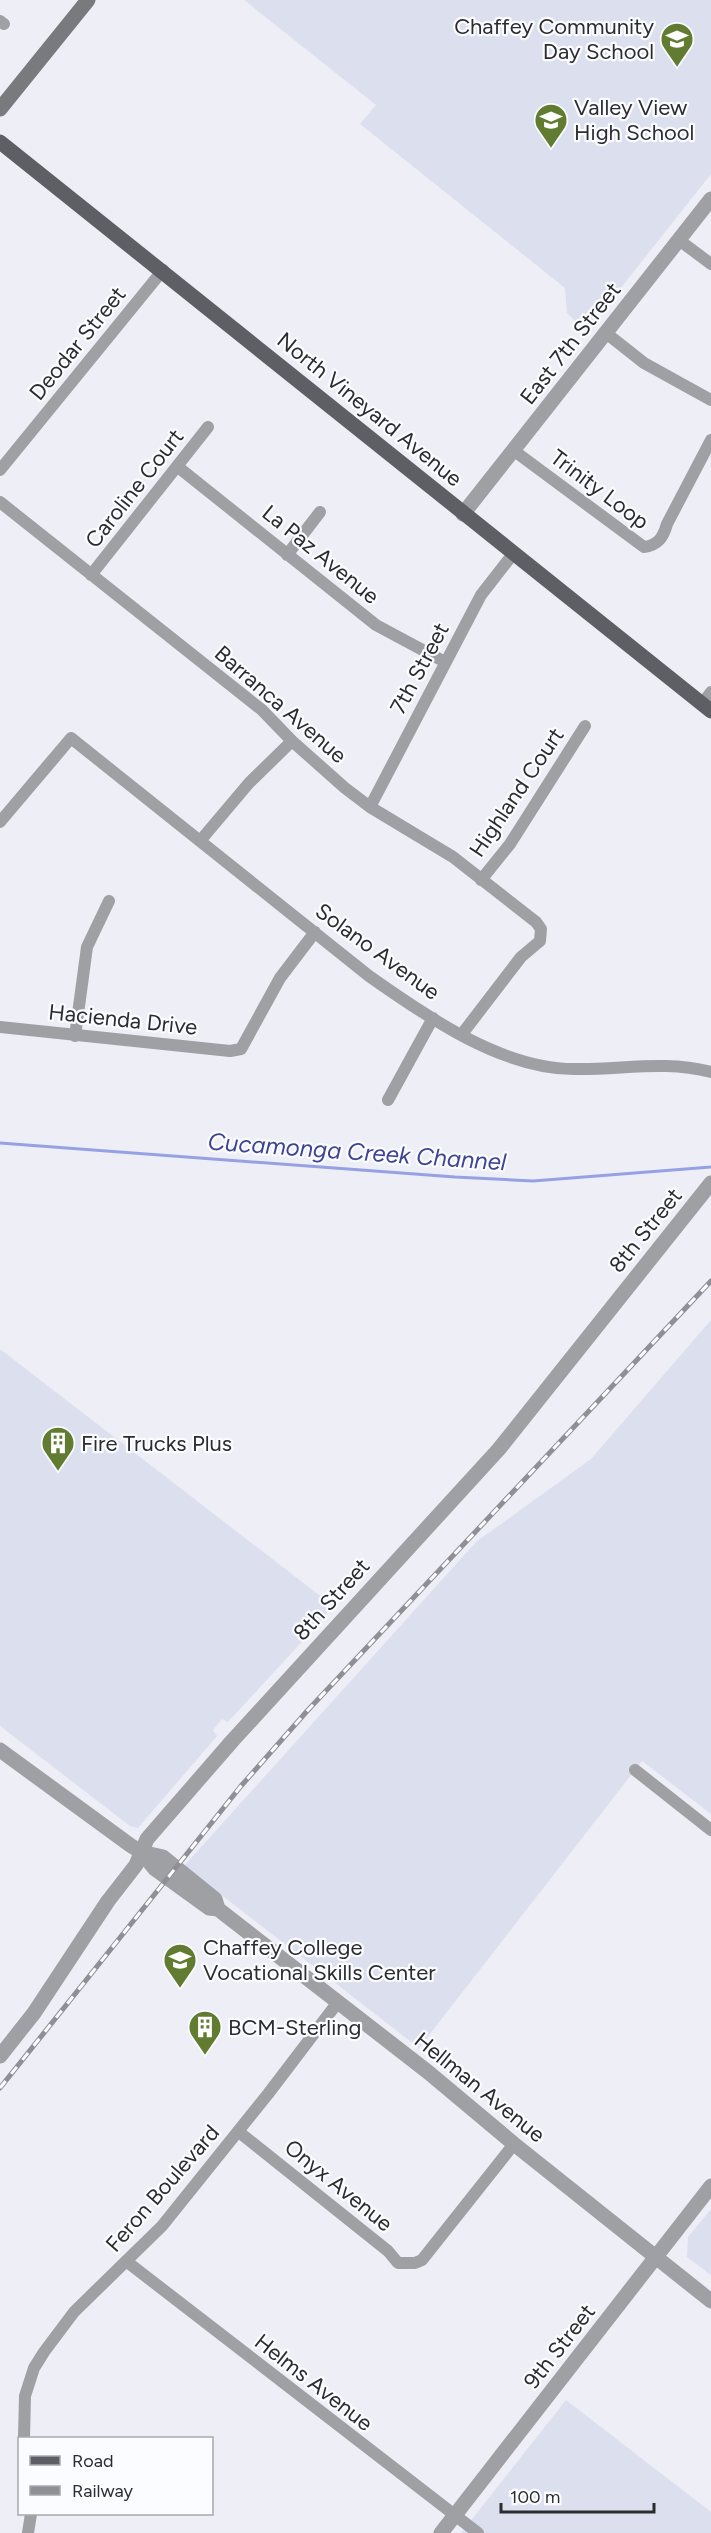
<svg xmlns="http://www.w3.org/2000/svg" width="711" height="2533" viewBox="0 0 711 2533" font-family="Figtree,sans-serif">
  <style>
    .built { fill: #dce0ee }
    .lines { fill: none; stroke-linecap: round; stroke-linejoin: round }
    .stream { stroke: #96a1e4; stroke-width: 3 }
    .minor { stroke: #9fa0a3; stroke-width: 12 }
    .tertiary { stroke: #9fa0a3; stroke-width: 15 }
    .secondary { stroke: #797a7e; stroke-width: 15 }
    .primary { stroke: #5e5f64; stroke-width: 15 }
    .rail-casing { stroke: #8f9095; stroke-width: 5 }
    .rail { stroke: #fbfcff; stroke-width: 3; stroke-dasharray: 9; stroke-linecap: butt }
    .labels { text-anchor: middle; stroke-width: 4.5; stroke-linejoin: round; paint-order: stroke }
    .poi-label { font-size: 22px; fill: #2c2c2f; stroke: #fbfcff; text-anchor: start }
    .street-label { font-size: 22px; fill: #2c2c2f; stroke: #fbfcff }
    .water-label { font-size: 24px; font-style: italic; fill: #3e4493; stroke: #fbfcff }
  </style>
  <rect width="100%" height="100%" fill="#edeef6"/>
  <path class="built" d="M244,0H711V174L586,332L567,313L565,288L360,124L376,105Z
    M711,1320V1814L642,1761L419,2048L184,1866L476,1542L591,1459Z
    M0,1349L332,1605L322,1620L228,1722L222,1719L213,1730L217,1736L138,1828L130,1826L0,1726Z
    M711,2209V2275L687,2257L688,2237Z
    M566,2400L711,2512V2533H461Z"/>
  <g class="lines">
    <path class="stream" d="M0,1143L455,1177L533,1181L711,1167"/>
    <path class="minor" d="M0,21L4,24
      M679,240L711,264
      M606,333L644,363L711,400
      M513,450L644,547C658,545 663,538 667,524L711,440
      M178,467L376,625L445,662
      M0,470L163,270
      M0,502L262,710L292,741L345,788L370,807L453,857L536,922L541,929L540,941L521,957L462,1034
      M287,555L320,512
      M91,575L208,427
      M702,704L711,692
      M370,807L481,595L513,554
      M0,822L71,738L369,976C427,1017 502,1069 574,1069C622,1070 664,1060 711,1072
      M200,841L249,783L292,741
      M481,880L510,844L585,726
      M0,1027L230,1051L241,1049L280,978L315,932
      M75,1036L87,947L109,901
      M388,1100L433,1018
      M635,1770L711,1830
      M239,2132L388,2251L398,2263H415L422,2260L514,2144
      M126,2261L478,2533
      M24,2438L25,2396L34,2368L44,2352L74,2312L162,2226L268,2094L338,2002
      M28,2533L31,2514"/>
    <path class="tertiary" d="M463,514L711,199
      M0,1750L130,1845L141,1852L163,1857L215,1899L218,1909
      M141,1852L155,1869L209,1908L218,1909L428,2072L514,2144L711,2301
      M0,2056L34,2013L108,1901L136,1865L147,1839L233,1740L499,1449L711,1183
      M441,2533L711,2186"/>
    <path class="secondary" d="M0,109L88,0"/>
    <path class="primary" d="M0,142L711,711"/>
    <g class="rail-casing">
      <path id="rail" d="M0,2088L241,1786L308,1710L711,1281"/>
    </g>
    <use href="#rail" class="rail"/>
  </g>
  <defs>
    <g id="school-pin" transform="scale(1.725)"><path d="M0 17L-7.5 6A9.5 9.5 0 1 1 7.5 6Z" fill="#617c30" stroke="#fbfcff"/><path d="M0-5L7-2L0 1L-7-2ZM-4 1L0 2.5L4 1V4Q0 6-4 4Z" fill="#fff"/></g>
    <g id="building-pin" transform="scale(1.725)"><path d="M0 17L-7.5 6A9.5 9.5 0 1 1 7.5 6Z" fill="#617c30" stroke="#fbfcff"/><path d="M-4-6H4V6H1V3H-1V6H-4ZM-2.5-4.3h1.7v1.8h-1.7ZM.8-4.3h1.7v1.8H.8ZM-2.5-1h1.7V.8h-1.7ZM.8-1h1.7V.8H.8Z" fill="#fff"/></g>
  </defs>
  <g fill-rule="evenodd">
    <use href="#school-pin" x="677" y="39"/>
    <use href="#school-pin" x="551" y="120"/>
    <use href="#building-pin" x="58" y="1443"/>
    <use href="#school-pin" x="180" y="1960"/>
    <use href="#building-pin" x="205" y="2027"/>
  </g>
  <g class="labels">
    <g class="poi-label">
      <text x="654" y="34" text-anchor="end">Chaffey Community<tspan x="654" dy="25">Day School</tspan></text>
      <text x="574" y="115">Valley View<tspan x="574" dy="25">High School</tspan></text>
      <text x="81" y="1451">Fire Trucks Plus</text>
      <text x="203" y="1955">Chaffey College<tspan x="203" dy="25">Vocational Skills Center</tspan></text>
      <text x="228" y="2035">BCM-Sterling</text>
    </g>
    <g class="street-label">
      <text transform="translate(77 343) rotate(-51)" y="8">Deodar Street</text>
      <text transform="translate(570 343) rotate(-52)" y="8">East 7th Street</text>
      <text transform="translate(370 409) rotate(39)" y="8">North Vineyard Avenue</text>
      <text transform="translate(134 488) rotate(-52)" y="8">Caroline Court</text>
      <text transform="translate(600 489) rotate(37)" y="8">Trinity Loop</text>
      <text transform="translate(321 554) rotate(39)" y="8">La Paz Avenue</text>
      <text transform="translate(419 668) rotate(-62)" y="8">7th Street</text>
      <text transform="translate(281 704) rotate(41)" y="8">Barranca Avenue</text>
      <text transform="translate(516 792) rotate(-56)" y="8">Highland Court</text>
      <text transform="translate(378 951) rotate(36)" y="8">Solano Avenue</text>
      <text transform="translate(123 1019) rotate(6)" y="8">Hacienda Drive</text>
      <text transform="translate(645 1230) rotate(-51)" y="8">8th Street</text>
      <text transform="translate(331 1599) rotate(-48)" y="8">8th Street</text>
      <text transform="translate(480 2087) rotate(39)" y="8">Hellman Avenue</text>
      <text transform="translate(339 2185) rotate(39)" y="8">Onyx Avenue</text>
      <text transform="translate(162 2188) rotate(-49)" y="8">Feron Boulevard</text>
      <text transform="translate(559 2346) rotate(-52)" y="8">9th Street</text>
      <text transform="translate(314 2382) rotate(38)" y="8">Helms Avenue</text>
    </g>
    <g class="water-label">
      <text transform="translate(357 1152) rotate(4)" y="8">Cucamonga Creek Channel</text>
    </g>
  </g>
  <rect x="18" y="2437" width="195" height="78" fill="#fbfcff" stroke="#a8a9ac" stroke-width="1.5"/>
  <rect x="30" y="2456" width="30" height="9" fill="#5e5f64" stroke="#a8a9ac" stroke-width="1.5"/>
  <text x="72" y="2467" font-size="18" fill="#2c2c2f">Road</text>
  <rect x="30" y="2486" width="30" height="9" fill="#8f9095" stroke="#a8a9ac" stroke-width="1.5"/>
  <text x="72" y="2497" font-size="18" fill="#2c2c2f">Railway</text>
  <path d="M501 2503v9h153v-9" fill="none" stroke="#2c2c2f" stroke-width="3"/>
  <text x="510" y="2503" font-size="18" fill="#2c2c2f" stroke="#fbfcff" stroke-width="4.5" paint-order="stroke">100 m</text>
</svg>
